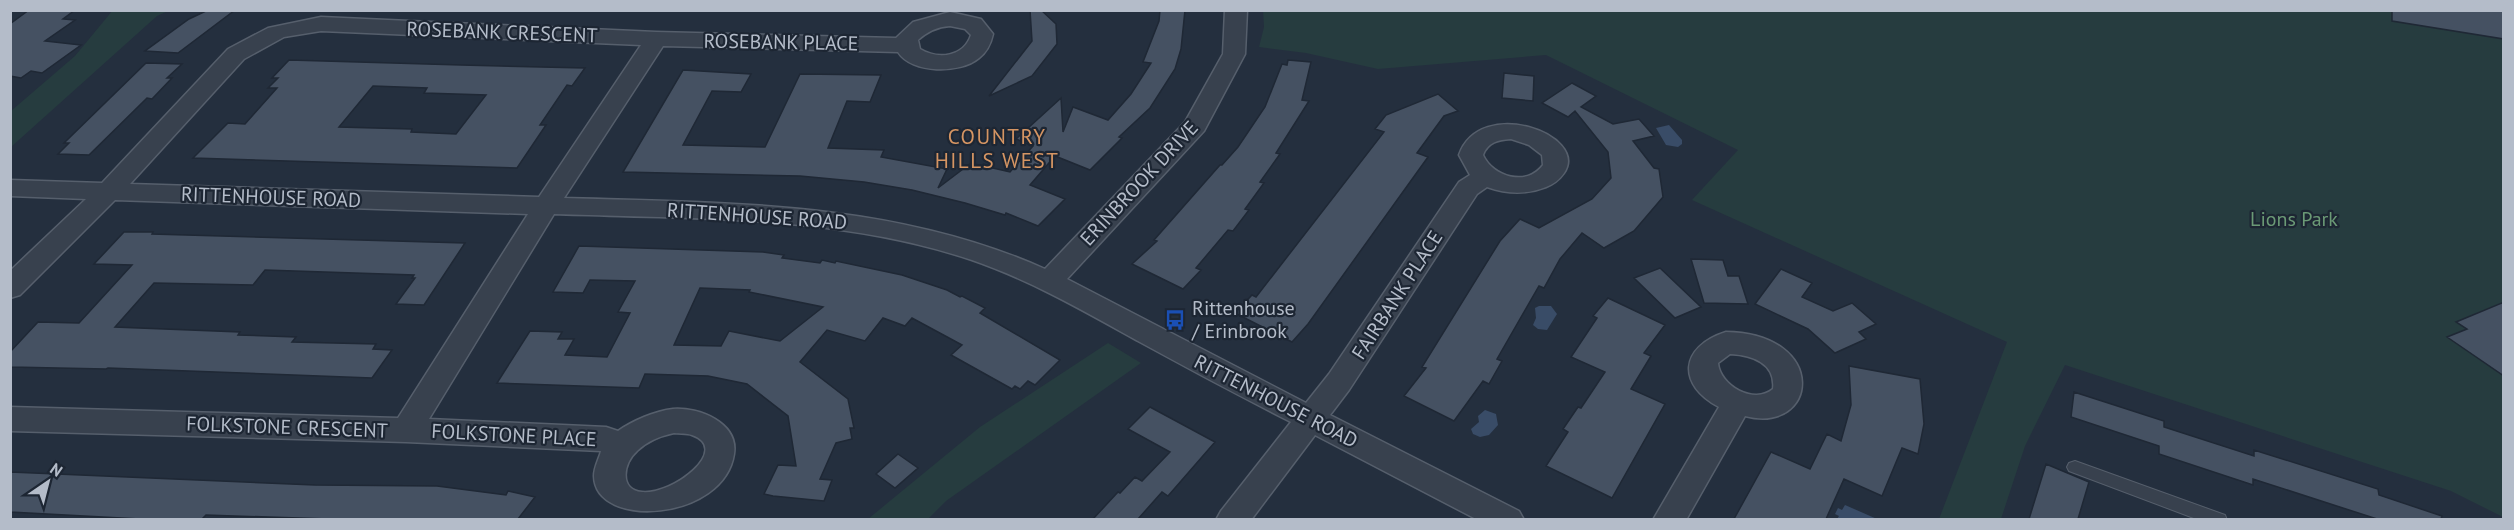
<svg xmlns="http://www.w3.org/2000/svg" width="2514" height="530" viewBox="0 0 2514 530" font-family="'PT Sans',sans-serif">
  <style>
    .green { fill: #263c3f }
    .water { fill: #394c67 }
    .building { fill: #455162; stroke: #1f2835; stroke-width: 1.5; fill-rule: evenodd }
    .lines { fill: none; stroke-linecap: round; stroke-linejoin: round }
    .lane-casing { stroke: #565f6c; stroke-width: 2 }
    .street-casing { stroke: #565f6c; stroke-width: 3 }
    .lane { fill: #38414e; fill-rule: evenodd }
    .street { fill: #38414e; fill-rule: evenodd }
    .labels { text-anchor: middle; stroke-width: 4.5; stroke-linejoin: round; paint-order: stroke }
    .street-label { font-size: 20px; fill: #b4bcc9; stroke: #1d2633 }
    .park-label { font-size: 20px; fill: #6b9a76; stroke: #1d2633 }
    .poi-label { font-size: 20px; fill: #b4bcc9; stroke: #1d2633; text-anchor: start }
    .neighbourhood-label { font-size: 21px; letter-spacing: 1.5px; fill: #d59563; stroke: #1d2633 }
  </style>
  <rect width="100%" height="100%" fill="#242f3e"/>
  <path class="green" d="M113,10L168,11L157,16L11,147V111L75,56Z
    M1263,10L2503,11V517L2451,491L2065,365L2025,446L2001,519H1939L2007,342L1692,200L1738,150L1546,55L1378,69L1306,53L1259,47L1264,27Z
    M1108,343L1141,363L946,501L928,519H868L980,427Z"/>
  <path class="water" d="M1669,125L1682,140V144L1678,147L1666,145L1656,128Z
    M1539,306H1551L1557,314L1547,330L1538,329L1533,325L1536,318L1535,308Z
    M1485,410L1496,414L1498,425L1489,435L1480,437L1473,434L1471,429L1479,422L1478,416Z
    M1845,505L1877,519H1837L1839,516L1835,514L1838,508L1842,510Z"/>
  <path class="building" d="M29,10H75L63,19L75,20L45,41L81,45L42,73L31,71L21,78L10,76V24Z
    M208,10H235L178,53L145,51L189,19Z
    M1030,10H1041L1056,24L1057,44L1032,76L989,96L1032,41Z
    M1160,10H1185L1181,49L1175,69L1150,108L1119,137L1122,138L1090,170L1055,156L1030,185L1065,199L1038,226L1006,213L1005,215L965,203L912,190L864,182L800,176L623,172L683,70L751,74L741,92L712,91L683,145L765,147L800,74L881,75L870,102L847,101L828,148L884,150L881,157L947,169L938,188L971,163L1010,172L1033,146L1016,139L1061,98L1063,132L1073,107L1108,120L1131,94L1151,63L1143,62L1159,21Z
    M2392,10H2504V39L2392,21Z
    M289,60L461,65L585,68L572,86L567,85L540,125H546L517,168L193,158L228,123L245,124L277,88H268L278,78H272ZM373,86L427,88L424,93L486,95L456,134L411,132L412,129L339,127Z
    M1288,60L1311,62L1302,100L1309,101L1276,153L1280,154L1260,182L1264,183L1245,209L1249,210L1233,231L1228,230L1196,268L1201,270L1183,289L1132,264L1157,241L1154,240L1220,165H1222L1238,147L1265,107L1282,64L1287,65Z
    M146,63L182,64L167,78H172L152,99L147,98L89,155L58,154L69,143H64Z
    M1504,73L1534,76L1533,101L1502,98Z
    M1572,83L1596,96L1581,107L1613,124L1639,119L1654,136L1633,141L1654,168L1659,169L1663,197L1634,231L1604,248L1582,233L1560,259L1544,288L1539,286L1497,359L1502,361L1489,384L1483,381L1454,421L1404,396L1426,368L1422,367L1500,241L1520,219L1539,228L1592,199L1611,178L1608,152L1575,111L1568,117L1542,103Z
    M1438,94L1458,111L1444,116L1417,153L1428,157L1308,324L1292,342L1235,313L1252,295L1256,297L1384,132L1375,129L1386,115Z
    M124,232H153L152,234L465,243L424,305L396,304L415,278H412L414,275L265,270L253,285L154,283L115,327L240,332L238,335L296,337L292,342L376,344L373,349L392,350L372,378L108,368L106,369L10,367V352L38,322L79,323L132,265L94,264Z
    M579,246L763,252L784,255L782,258L820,263L822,260L835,263L836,261L902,275L947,290L960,297L962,296L985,308L980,313L1060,360L1035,385L1028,381L1020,389L1015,386L1012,389L951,355L962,345L912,318L905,326L883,318L865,341L827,330L800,362L848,399L854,428H850L852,439L836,443L820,479L832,480L824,501L773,496L764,494L778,465L796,466L788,416L747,384L708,376L645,374L639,388L497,383L530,331L562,332L558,339H574L565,355L607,357L630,313L618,312L635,281L590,280L583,293L553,292ZM700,288L750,290L749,292L823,307L780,341L729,331L721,346L674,345Z
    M1691,259L1723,260L1728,276H1739L1748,304L1704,303Z
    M1660,268L1701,307L1675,318L1634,278Z
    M1781,269L1812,283L1802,297L1833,311L1852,303L1876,324L1859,332L1866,339L1835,353L1808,329L1755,304Z
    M1608,298L1665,325L1644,353L1651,356L1631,389L1665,404L1612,498L1546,466L1568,432L1563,429L1578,407L1581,408L1605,372L1571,357L1597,318L1593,316Z
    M2504,302V376L2447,337L2467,329L2456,322Z
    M1849,366L1920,379L1924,424L1918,454L1902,448L1882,496L1844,479L1826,519H1734L1771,452L1810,469L1827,434L1841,441L1851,405Z
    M2074,392L2164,421V427L2254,456V450L2378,489L2379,495L2442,516L2441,519H2377L2253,479V485L2159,454V446L2071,417Z
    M1150,407L1215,442L1168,496L1162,492L1138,519H1093L1118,492L1120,493L1135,477L1142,481L1170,452L1128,429Z
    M898,454L918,468L895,488L876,474Z
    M2046,464L2089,482L2078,519H2029Z
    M10,472L315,485L437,486L506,495L508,491L535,497L518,519H329L206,515L202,519H140L10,512Z"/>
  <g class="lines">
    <g class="lane-casing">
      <path id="lane" d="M2075,461L2225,515L2227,520H2199L2069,471L2067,467L2069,463Z"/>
    </g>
    <g class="street-casing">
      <path id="street" d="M1225,10H1247L1245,54L1204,131L1067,279L1306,403L1329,374L1459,182L1470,175L1459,155C1480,95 1590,135 1564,173C1559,180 1554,184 1546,187C1526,195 1507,194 1487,187L1477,194L1349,390L1330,415L1519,511L1524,520H1478L1315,435L1251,520H1216L1221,511L1291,422C1240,396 1189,369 1138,341C1084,311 1030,280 972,260C837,215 694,219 554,214L429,419L606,427L618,431C632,421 655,411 673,409C699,407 739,423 734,454C724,521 595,530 594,476C594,467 599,459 601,451L406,442L10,431V407L398,418L528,214L115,200L20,295L10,298V271L86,199L10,196V180L102,183L228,49L268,28L321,17L656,32L896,38L913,22L950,12L981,19L993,34C991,43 987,52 979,58C960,74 912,74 898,52L663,46L564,198C728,203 893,201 1045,269L1185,122L1223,54ZM950,26L965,29L971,35C964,57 938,60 920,49L918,40C928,31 937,27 950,26ZM321,31L641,45L539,197L130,184L244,59L284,37ZM1511,139L1529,145L1542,155L1543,165C1527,187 1493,177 1483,155C1488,142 1498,140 1511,139ZM674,433C680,434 687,433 692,435C732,449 673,495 642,492C619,490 623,463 637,451C647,441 660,436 674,433Z
        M1726,332C1830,334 1818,435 1745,416L1686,520H1653L1719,407C1677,385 1679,347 1726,332ZM1730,354C1752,355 1776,363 1773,389C1754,405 1720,386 1718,363Z"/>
    </g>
    <use href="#lane" class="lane"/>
    <use href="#street" class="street"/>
  </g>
  <defs>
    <g id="bus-bare" transform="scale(1.62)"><path d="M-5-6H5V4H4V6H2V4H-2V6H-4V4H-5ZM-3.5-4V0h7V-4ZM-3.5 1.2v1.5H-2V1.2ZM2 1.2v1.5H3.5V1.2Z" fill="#1a4fb4" stroke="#1d2633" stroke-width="2.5" paint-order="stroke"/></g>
  </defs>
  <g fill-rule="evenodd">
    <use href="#bus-bare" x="1175" y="320"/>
  </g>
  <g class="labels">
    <g class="street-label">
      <text transform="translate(502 32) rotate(2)" y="7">ROSEBANK CRESCENT</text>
      <text transform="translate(781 42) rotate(1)" y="7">ROSEBANK PLACE</text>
      <text transform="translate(1139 183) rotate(-47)" y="7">ERINBROOK DRIVE</text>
      <text transform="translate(271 197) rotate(2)" y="7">RITTENHOUSE ROAD</text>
      <text transform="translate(757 216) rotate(4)" y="7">RITTENHOUSE ROAD</text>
      <text transform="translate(1397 295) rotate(-57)" y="7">FAIRBANK PLACE</text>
      <text transform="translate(1276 401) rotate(27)" y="7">RITTENHOUSE ROAD</text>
      <text transform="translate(287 427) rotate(2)" y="7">FOLKSTONE CRESCENT</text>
      <text transform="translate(514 435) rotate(3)" y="7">FOLKSTONE PLACE</text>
    </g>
    <g class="park-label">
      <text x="2294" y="226">Lions Park</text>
    </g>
    <g class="poi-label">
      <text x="1192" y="315">Rittenhouse<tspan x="1192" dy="23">/ Erinbrook</tspan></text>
    </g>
    <g class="neighbourhood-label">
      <text x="997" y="144">COUNTRY<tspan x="997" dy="24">HILLS WEST</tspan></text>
    </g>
  </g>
  <rect width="2514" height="530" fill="none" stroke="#b4bcc9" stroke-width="24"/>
  <g transform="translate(48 482) rotate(35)" stroke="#1d2633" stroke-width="4.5" paint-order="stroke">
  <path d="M0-4.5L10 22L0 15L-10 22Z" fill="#b4bcc9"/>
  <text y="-9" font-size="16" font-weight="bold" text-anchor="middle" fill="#b4bcc9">N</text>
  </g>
</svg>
